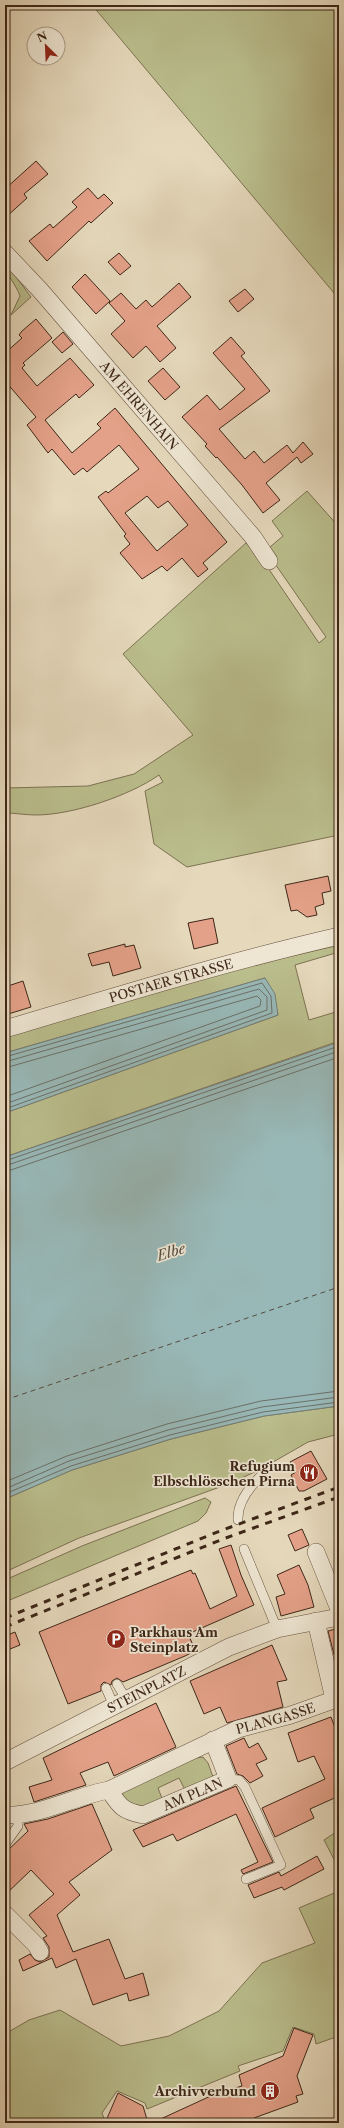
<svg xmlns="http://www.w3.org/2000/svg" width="344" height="2128" viewBox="0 0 344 2128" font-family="'Libre Caslon Text',serif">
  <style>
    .green { fill: #babd8c; stroke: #7c7252 }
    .water { fill: #98b8b7; stroke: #747e77 }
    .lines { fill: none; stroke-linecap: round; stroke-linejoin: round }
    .shore { stroke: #6b7068; stroke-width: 1 }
    .ferry { stroke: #544b40; stroke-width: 1; stroke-dasharray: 5 4; stroke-linecap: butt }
    .building { fill: #e4a189; stroke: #3e2718; fill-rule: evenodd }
    .service-casing { stroke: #685341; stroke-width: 10 }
    .minor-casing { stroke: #685341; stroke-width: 18 }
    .service { stroke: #eee6d3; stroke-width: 9 }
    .minor { stroke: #eee6d3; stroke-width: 17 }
    .rail { stroke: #3e2718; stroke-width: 3; stroke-dasharray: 7 7; stroke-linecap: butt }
    .labels { text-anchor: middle; stroke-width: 3.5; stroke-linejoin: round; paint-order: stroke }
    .street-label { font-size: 13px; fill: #3e2718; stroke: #eee6d3 }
    .poi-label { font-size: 13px; font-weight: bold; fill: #3e2718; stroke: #eee6d3; text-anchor: end }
    .water-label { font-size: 14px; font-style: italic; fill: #544b40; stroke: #eee6d3 }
  </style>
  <rect width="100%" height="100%" fill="#e5d8bb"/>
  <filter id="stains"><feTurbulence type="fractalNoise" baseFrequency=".005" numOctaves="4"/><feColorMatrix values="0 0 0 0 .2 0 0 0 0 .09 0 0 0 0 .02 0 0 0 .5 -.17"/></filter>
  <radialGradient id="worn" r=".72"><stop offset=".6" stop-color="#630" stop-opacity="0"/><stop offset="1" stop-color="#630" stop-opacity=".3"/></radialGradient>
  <path class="green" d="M92,5H339V299Z
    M5,262L31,297L11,315L20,296C16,284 5,274 5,262Z
    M307,491L339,527V835L187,867L154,844L145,791L163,782L159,775C129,796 72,815 36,815C26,815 15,813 5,813V788L88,786L134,774L193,735L123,654L246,543L266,565L319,643L326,637L273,561L277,557L270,547L283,536L272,521Z
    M339,945V952L295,965L309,1020L339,1011V1041L5,1157V1113L278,1015L265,978L5,1053V1035L215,974Z
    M339,1406V1434L308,1442L261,1469L231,1483L79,1538L5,1572V1499L72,1470L171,1439L264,1416Z
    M205,1498L211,1502L206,1513L198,1521L5,1602V1580L82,1546Z
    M203,1757L208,1763L213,1777L185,1790L179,1778L158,1788L163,1801L139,1811L122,1799V1792L196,1758Z
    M339,1830V1869L324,1840Z
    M339,1891V2036L316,2044L314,2034L293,2027L283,2051L238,2066L240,2071L147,2109L145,2103L117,2091L102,2113L105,2121L101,2123H5V2034L29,2020L60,2010L121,2046L169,2036L219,2011L262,1963L315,1943L299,1908Z"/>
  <path class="water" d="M265,978L275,994L278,1015L5,1113V1053Z
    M339,1042V1406L264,1416L171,1439L72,1470L5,1499V1157Z"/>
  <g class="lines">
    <path class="shore" d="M5,1057L262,983L271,996L272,1013L5,1109
      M5,1062L259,989L267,997V1010L5,1104
      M5,1068L257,996L261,1000L260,1006L5,1097
      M5,1161L339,1046
      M5,1166L339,1051
      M5,1172L339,1057
      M5,1482L67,1456L167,1424L261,1401L339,1391
      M5,1489L69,1461L168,1430L262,1407L339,1397
      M5,1494L71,1466L170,1435L263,1412L339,1402"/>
    <path class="ferry" d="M5,1400L339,1287"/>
  </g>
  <path class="building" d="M36,161L48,174L24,194L27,198L5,218V189Z
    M88,188L98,199L104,194L113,203L91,223L89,221L47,261L29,241L50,224L53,228L77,207L72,202Z
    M119,253L131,266L120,275L108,262Z
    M85,274L110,301L96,314L72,287Z
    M179,283L191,297L157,326L176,348L160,362L146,346L133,358L111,334L125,321L109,303L121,293L136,309L146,300L152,307Z
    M245,289L254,299L238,312L229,301Z
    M36,319L52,338L23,363L25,365L22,368L37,386L70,358L94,385L79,398L76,394L45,420L72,453L101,428L97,424L115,408L227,542L203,563L208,569L198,577L182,558L167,571L162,566L142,579L120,553L130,544L124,536L126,534L98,497L106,491L108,493L139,469L119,445L87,472L83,468L74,475L52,449L48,453L27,425L36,417L5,381V353L22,338L19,335L22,331ZM147,496L158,508L168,501L188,525L157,551L125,513Z
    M63,332L73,344L62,353L52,342Z
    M231,337L245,353L241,356L270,391L219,429L245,459L254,451L264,463L287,445L293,453L303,442L313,454L301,463L297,457L266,483L280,500L263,513L242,485L217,457L216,458L205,446L207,444L182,417L207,395L220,410L245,389L213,353Z
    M163,368L180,387L165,400L148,381Z
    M328,876L331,891L322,893L324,904L315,907L317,915L307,917L297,910L291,911L285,885Z
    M213,918L218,943L194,949L188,923Z
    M125,944V947L134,945L141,968L113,976L109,962L92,966L88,954Z
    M23,981L31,1007L5,1015V987Z
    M311,1451L327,1479L304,1491H299L291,1475L296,1472L290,1462Z
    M302,1529L309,1545L295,1551L288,1535Z
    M231,1545L241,1575L254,1605L188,1634L193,1645L191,1653L185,1656L123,1682L117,1678L112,1681L111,1685L104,1682L101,1685V1691L68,1704L39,1632L191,1570L193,1574L195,1573L210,1609L237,1596L219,1549Z
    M299,1565L308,1585L314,1607L281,1616L276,1597L285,1594L277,1575Z
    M339,1628V1674L328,1631Z
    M15,1632L20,1645L5,1651V1636Z
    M272,1645L287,1680L277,1682L283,1707L227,1723L220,1707L204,1714L190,1681Z
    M156,1703L176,1747L114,1776L108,1762L80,1773L86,1785L34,1802L29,1787L52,1780L43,1758Z
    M331,1717L339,1738V1796L310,1809L314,1818L275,1837L262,1808L325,1779L314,1756L298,1762L288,1733Z
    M244,1738L249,1748L258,1743L267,1759L256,1764L263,1776L250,1783L243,1776L237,1774L226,1746Z
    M236,1786L273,1862L243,1874L241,1870L258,1862L236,1814L177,1841L173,1834L143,1847L133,1830Z
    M92,1804L112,1850L69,1882L80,1895L57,1915L73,1952L109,1939L125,1979L143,1973L149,1995L129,2001L127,1993L93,2005L76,1959L56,1968L52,1958L23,1971L19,1960L30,1954L35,1960L40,1962L49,1957V1947L43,1938L47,1936L29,1915L54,1894L31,1870L5,1895V1853L28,1831L24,1824L48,1819Z
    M317,1856L324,1869L284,1890L282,1887L254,1898L248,1885L279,1872L281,1876Z
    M294,2028L313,2035L297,2076L303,2094L296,2096L298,2102L254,2118L256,2123H152L215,2094L242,2086L239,2075L283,2056Z
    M118,2093L143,2106L148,2123H105Z"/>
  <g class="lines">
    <g class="service-casing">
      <path id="service" d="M238,1520C237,1501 251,1485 264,1473
        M244,1549L277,1629
        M117,1684L126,1699
        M106,1688L114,1706
        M228,1779L239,1780L245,1787L281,1865L246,1879
        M6,1843L18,1826V1815"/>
    </g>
    <g class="minor-casing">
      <g id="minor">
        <path id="s1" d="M5,253L40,290L253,537L269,561"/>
        <path id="s2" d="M5,1029C116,996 226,962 339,936"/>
        <path d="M316,1552L339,1609"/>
        <path d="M316,1621L334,1699"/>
        <path id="s3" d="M5,1762L229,1647L277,1629L339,1617"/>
        <path id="s4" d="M109,1790C120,1807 123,1811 143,1815L228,1779L213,1740"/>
        <path id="s5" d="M5,1815C42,1816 74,1796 109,1790L238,1729L291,1715L339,1698"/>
        <path d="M5,1914L36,1945L40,1952"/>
      </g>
    </g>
    <use href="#service" class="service"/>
    <use href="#minor" class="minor"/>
    <path class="rail" d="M5,1618L220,1531L339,1487
      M5,1627L223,1539L339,1497"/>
  </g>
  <defs>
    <g id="restaurant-disc" transform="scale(1)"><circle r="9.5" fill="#8f2418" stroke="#eee6d3"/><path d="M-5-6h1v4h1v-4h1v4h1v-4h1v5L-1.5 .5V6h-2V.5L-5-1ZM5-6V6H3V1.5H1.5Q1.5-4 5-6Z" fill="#fff"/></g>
    <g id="parking-disc" transform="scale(1)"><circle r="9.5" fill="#8f2418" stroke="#eee6d3"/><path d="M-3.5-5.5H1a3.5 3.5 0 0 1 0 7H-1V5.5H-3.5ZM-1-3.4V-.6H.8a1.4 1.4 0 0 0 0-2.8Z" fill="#fff"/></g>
    <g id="building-disc" transform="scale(1)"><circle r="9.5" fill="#8f2418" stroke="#eee6d3"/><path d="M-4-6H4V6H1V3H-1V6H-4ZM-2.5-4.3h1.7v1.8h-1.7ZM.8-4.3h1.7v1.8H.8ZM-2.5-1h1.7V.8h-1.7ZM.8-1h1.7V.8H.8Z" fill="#fff"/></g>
  </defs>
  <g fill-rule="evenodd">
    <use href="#restaurant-disc" x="309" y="1473"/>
    <use href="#parking-disc" x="116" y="1639"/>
    <use href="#building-disc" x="270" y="2091"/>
  </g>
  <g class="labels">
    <g class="street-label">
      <text dy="5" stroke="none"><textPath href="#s1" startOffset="203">AM EHRENHAIN</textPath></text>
      <text dy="5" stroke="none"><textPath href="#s2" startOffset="173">POSTAER STRASSE</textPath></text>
      <text dy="5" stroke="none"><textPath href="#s3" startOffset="159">STEINPLATZ</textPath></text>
      <text dy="5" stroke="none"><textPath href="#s5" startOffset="289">PLANGASSE</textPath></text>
      <text dy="5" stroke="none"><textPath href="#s4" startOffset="98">AM PLAN</textPath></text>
    </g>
    <g class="poi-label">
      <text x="295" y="1471">Refugium<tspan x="295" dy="15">Elbschlösschen Pirna</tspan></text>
      <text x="130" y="1637" text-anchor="start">Parkhaus Am<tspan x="130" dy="15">Steinplatz</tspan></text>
      <text x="256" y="2096">Archivverbund</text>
    </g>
    <g class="water-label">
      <text transform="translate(171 1252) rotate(-17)" y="5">Elbe</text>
    </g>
  </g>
  <rect width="344" height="2128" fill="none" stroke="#e5d8bb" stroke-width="20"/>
  <rect x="6" y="6" width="332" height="2116" fill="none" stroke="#3e2718" stroke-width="2"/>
  <rect x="10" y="10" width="324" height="2108" fill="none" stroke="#3e2718"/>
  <g transform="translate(46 46) rotate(336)"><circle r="19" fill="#eee6d3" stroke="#a89a88"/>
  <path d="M0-3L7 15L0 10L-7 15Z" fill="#8f2418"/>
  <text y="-6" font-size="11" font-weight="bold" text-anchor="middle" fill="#3e2718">N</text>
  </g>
  <rect width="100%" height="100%" filter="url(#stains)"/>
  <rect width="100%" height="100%" fill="url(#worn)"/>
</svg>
